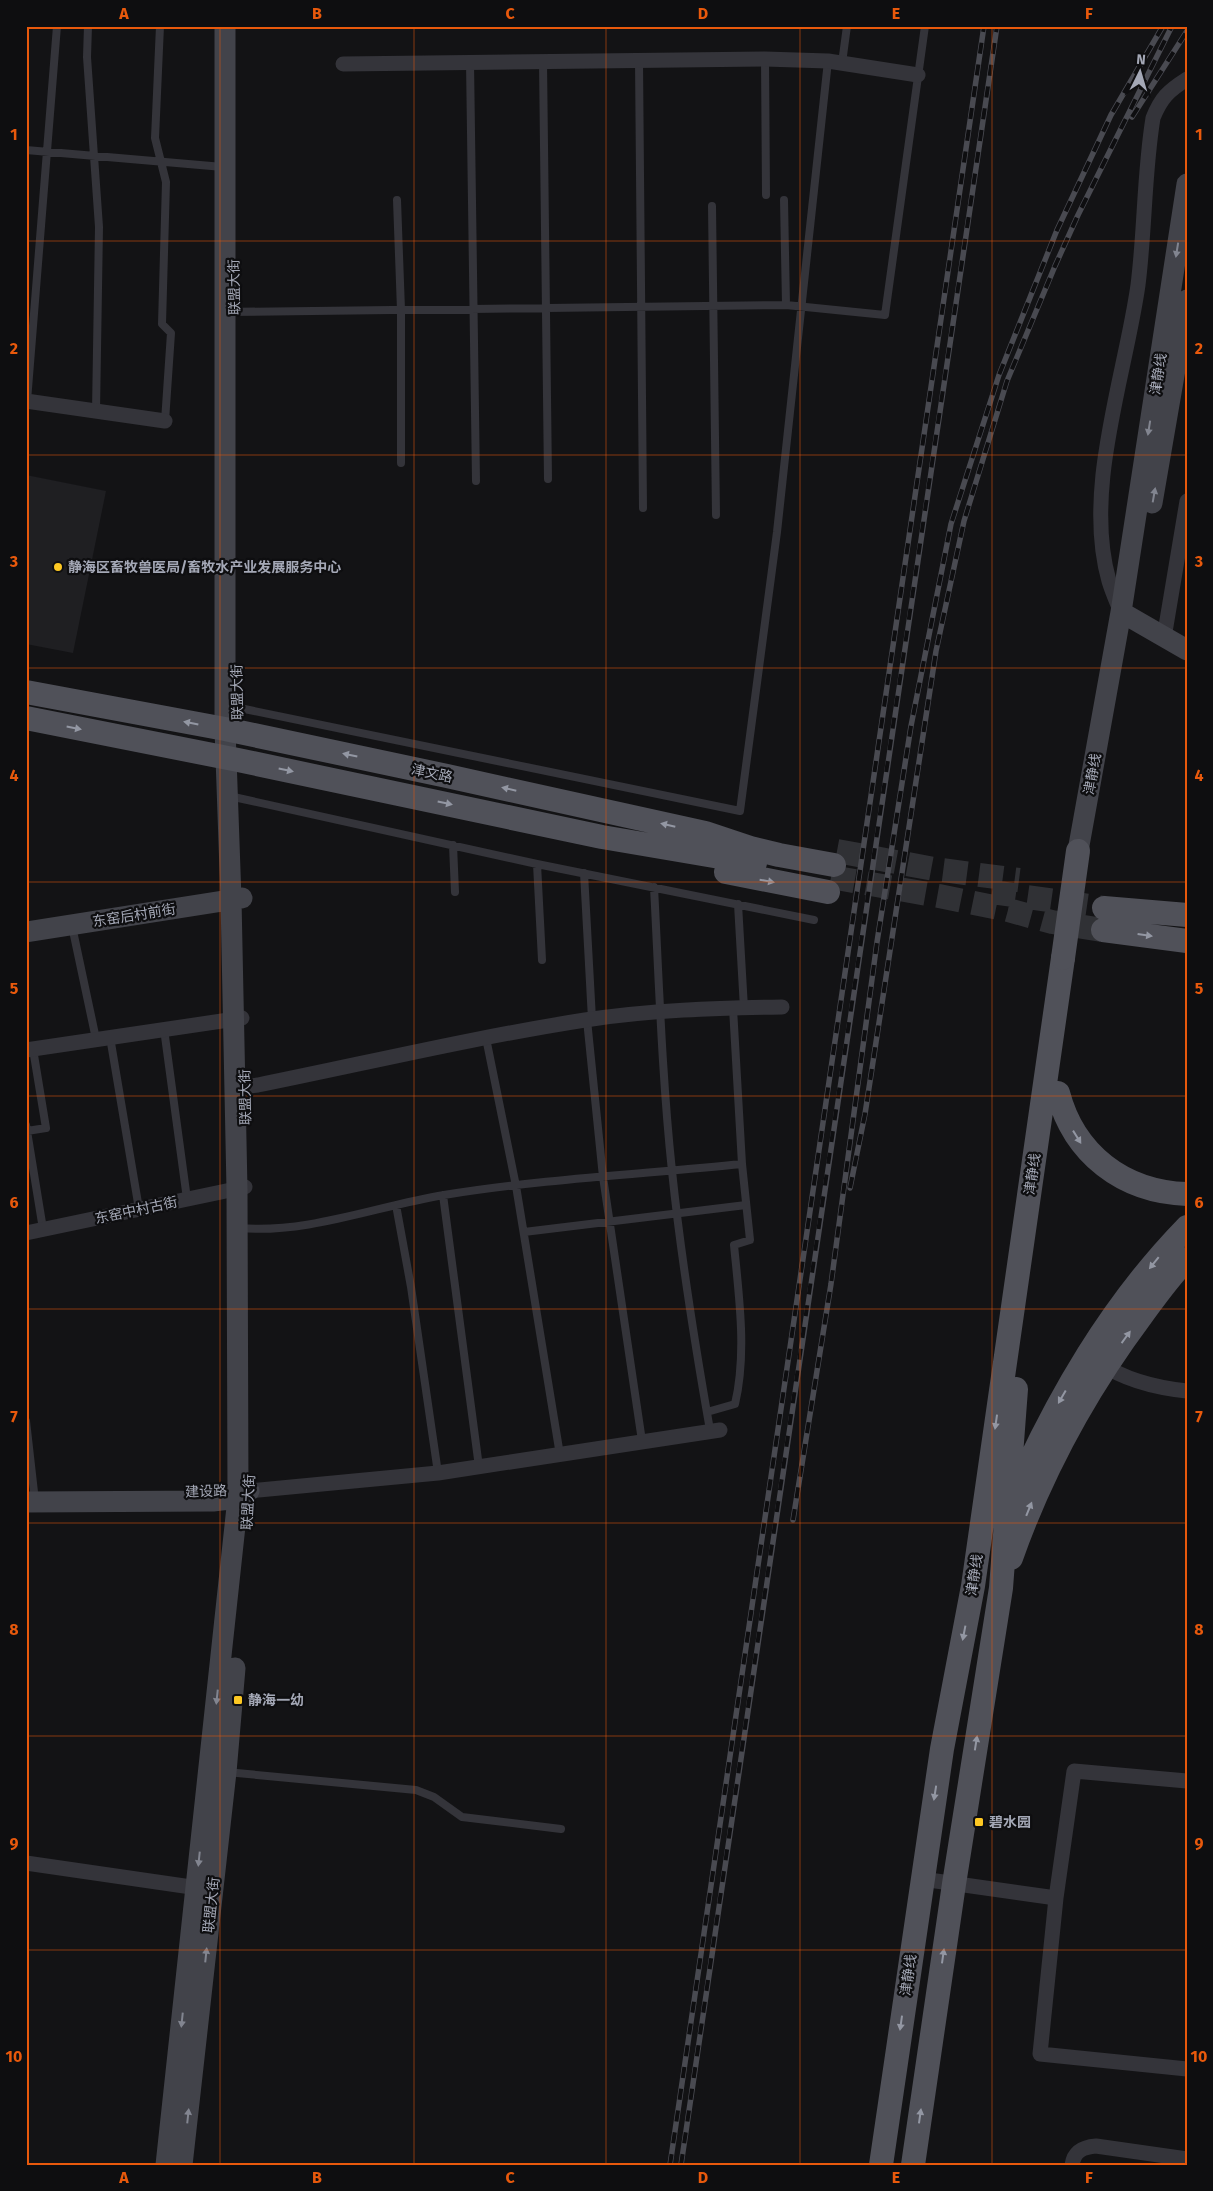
<svg xmlns="http://www.w3.org/2000/svg" width="1213" height="2191" viewBox="0 0 1213 2191" font-family="'Fira Sans','Noto Sans SC',sans-serif">
  <style>
    .built { fill: #1f1f22 }
    .lines { fill: none; stroke-linecap: round; stroke-linejoin: round }
    .primary-tunnel { stroke: #303135; stroke-width: 24; stroke-dasharray: 24 12; stroke-linecap: butt }
    .lane { stroke: #34343a; stroke-width: 8 }
    .street { stroke: #34343a; stroke-width: 15 }
    .secondary { stroke: #42434a; stroke-width: 21 }
    .primary { stroke: #505159; stroke-width: 24 }
    .rail-casing { stroke: #494a51; stroke-width: 5.5 }
    .rail { stroke: #0e0e10; stroke-width: 4; stroke-dasharray: 11; stroke-linecap: butt }
    .primary-bridge { stroke: #505159; stroke-width: 24 }
    .oneway { fill: #828590 }
    .oneway2 { fill: #9397a3 }
    .grid { fill: none; stroke: #e8590c; stroke-width: 1; stroke-opacity: 0.55 }
    .poi-dot { fill: #fdc823; stroke: #0e0e10; stroke-width: 2 }
    .labels { text-anchor: middle; stroke-width: 4.5; stroke-linejoin: round; paint-order: stroke }
    .street-label { font-size: 14px; fill: #a4a8b6; stroke: #0e0e10 }
    .poi-label { font-size: 14px; font-weight: bold; fill: #a4a8b6; stroke: #0e0e10; text-anchor: start }
    .neatline { fill: none; stroke: #e8590c; stroke-width: 2 }
    .grid-label { font-size: 16px; text-anchor: middle; font-weight: bold; fill: #e8590c }
  </style>
  <rect width="100%" height="100%" fill="#131315"/>
  <path class="built" d="M26,475L106,491L73,653L26,644Z"/>
  <g class="lines">
    <path class="primary-tunnel" d="M837,851L934,869L1019,880
      M831,877L939,896L1008,910L1052,922L1103,930
      M992,892L1104,908"/>
    <path class="lane" d="M88,26L87,57L99,227L96,411
      M160,26L155,138L166,182L162,324L171,333L165,421
      M765,59L766,195
      M639,61L643,508
      M470,62L476,481
      M543,62L548,479
      M842,63L847,26
      M26,150L223,167
      M397,200L401,310V463
      M784,200L786,305
      M712,206L716,515
      M226,312L786,305L885,315L925,26
      M27,401L57,26
      M225,705L740,811L777,532L828,61
      M229,796L537,864L814,920
      M453,845L455,892
      M537,864L542,960
      M584,873L592,1019
      M654,887C659,982 662,1077 672,1171C681,1258 695,1345 710,1430
      M738,904L744,1008
      M72,926L96,1039
      M587,1020L603,1177L642,1441
      M164,1029L187,1199
      M110,1037L139,1209
      M486,1038L516,1186L560,1455
      M26,1125L43,1229
      M27,1131L46,1128L33,1049
      M443,1195L479,1467
      M396,1205L411,1287L438,1473
      M239,1228C308,1234 377,1206 444,1195C543,1179 643,1174 742,1164
      M524,1232L746,1205
      M707,1412L735,1404C747,1353 739,1297 734,1245L750,1240L742,1164L733,1008
      M26,1421L35,1501
      M226,1772L416,1790L434,1797L462,1817L561,1829"/>
    <path class="street" d="M343,64L765,59L828,61L918,75
      M26,401L165,421
      M1120,610C1116,600 1112,591 1109,581C1083,490 1125,377 1138,285C1145,229 1144,173 1153,118C1161,98 1168,91 1187,79
      M1164,638L1187,501
      M26,1050L242,1018
      M235,1088L258,1085C367,1063 476,1037 585,1020C650,1010 716,1008 782,1007
      M26,1233L245,1187
      M1100,1363C1125,1380 1158,1388 1187,1391
      M249,1491L438,1473L720,1430
      M1187,1781L1074,1771L1056,1898L1040,2054L1187,2069
      M26,1863L205,1889
      M922,1879L1056,1898
      M1072,2165C1074,2151 1083,2147 1096,2146L1187,2159"/>
    <path class="secondary" d="M1152,503L1187,300
      M1121,612L1187,650
      M1078,851L1121,612L1187,184
      M26,932L242,898
      M26,1502L213,1501L238,1498L249,1491
      M166,2165L238,1498L237,1189L231,899L225,729V26
      M182,2165L226,1772L235,1668"/>
    <path class="primary" d="M26,692L225,729L447,776L705,833L750,848L779,855L834,865
      M26,718L238,760L602,837L755,863
      M726,872L828,892
      M1104,908L1187,915
      M1103,930L1187,941
      M1058,1093C1074,1154 1123,1192 1187,1194
      M1013,1498C1057,1399 1111,1305 1187,1227
      M1011,1558C1042,1470 1086,1390 1142,1315C1156,1296 1170,1276 1187,1259
      M881,2165L942,1749L973,1586L1063,958
      M913,2165L954,1884L1001,1588L1016,1389"/>
    <g class="rail-casing">
      <path id="rail" d="M1132,117L1187,31
        M850,1188L865,1114L936,651L964,521L1007,381L1055,266L1078,215L1172,26
        M793,1520L831,1284L877,942L911,726L951,524L999,375L1057,230L1111,115L1163,26
        M670,2165L984,26
        M681,2165C785,1452 891,739 997,26"/>
    </g>
    <use href="#rail" class="rail"/>
    <path class="primary-bridge" d="M1063,958L1078,851"/>
  </g>
  <defs><path id="oneway-solid" d="M-6-.8H1V-3.2L6.5 0L1 3.2V.8H-6Z" transform="scale(1.25)"/></defs>
  <g class="oneway">
    <use href="#oneway-solid" transform="translate(1177 250) rotate(99)"/>
    <use href="#oneway-solid" transform="translate(1149 428) rotate(99)"/>
    <use href="#oneway-solid" transform="translate(1154 495) rotate(-80)"/>
    <use href="#oneway-solid" transform="translate(217 1697) rotate(96)"/>
    <use href="#oneway-solid" transform="translate(199 1859) rotate(96)"/>
    <use href="#oneway-solid" transform="translate(206 1955) rotate(-84)"/>
    <use href="#oneway-solid" transform="translate(182 2020) rotate(96)"/>
    <use href="#oneway-solid" transform="translate(188 2116) rotate(-84)"/>
  </g>
  <g class="oneway2">
    <use href="#oneway-solid" transform="translate(191 723) rotate(-169)"/>
    <use href="#oneway-solid" transform="translate(74 728) rotate(11)"/>
    <use href="#oneway-solid" transform="translate(350 755) rotate(-168)"/>
    <use href="#oneway-solid" transform="translate(286 770) rotate(12)"/>
    <use href="#oneway-solid" transform="translate(509 789) rotate(-167)"/>
    <use href="#oneway-solid" transform="translate(445 803) rotate(12)"/>
    <use href="#oneway-solid" transform="translate(668 825) rotate(-167)"/>
    <use href="#oneway-solid" transform="translate(767 881) rotate(10)"/>
    <use href="#oneway-solid" transform="translate(1145 935) rotate(8)"/>
    <use href="#oneway-solid" transform="translate(1077 1137) rotate(58)"/>
    <use href="#oneway-solid" transform="translate(1154 1263) rotate(129)"/>
    <use href="#oneway-solid" transform="translate(1126 1337) rotate(-54)"/>
    <use href="#oneway-solid" transform="translate(1062 1397) rotate(120)"/>
    <use href="#oneway-solid" transform="translate(996 1422) rotate(98)"/>
    <use href="#oneway-solid" transform="translate(1029 1509) rotate(-68)"/>
    <use href="#oneway-solid" transform="translate(964 1633) rotate(101)"/>
    <use href="#oneway-solid" transform="translate(976 1743) rotate(-81)"/>
    <use href="#oneway-solid" transform="translate(935 1793) rotate(99)"/>
    <use href="#oneway-solid" transform="translate(943 1956) rotate(-82)"/>
    <use href="#oneway-solid" transform="translate(901 2023) rotate(98)"/>
    <use href="#oneway-solid" transform="translate(920 2116) rotate(-82)"/>
  </g>
  <path class="grid" d="M220,26V2165M414,26V2165M606,26V2165M800,26V2165M992,26V2165M26,241H1187M26,455H1187M26,668H1187M26,882H1187M26,1096H1187M26,1309H1187M26,1523H1187M26,1736H1187M26,1950H1187"/>
  <g class="poi-dot">
    <circle cx="58" cy="567" r="5"/>
    <rect x="233" y="1695" width="10" height="10" rx="2.5"/>
    <rect x="974" y="1817" width="10" height="10" rx="2.5"/>
  </g>
  <g class="labels">
    <g class="street-label">
      <text transform="translate(234 287) rotate(-91)" y="5">联盟大街</text>
      <text transform="translate(1158 374) rotate(-81)" y="5">津静线</text>
      <text transform="translate(237 692) rotate(-91)" y="5">联盟大街</text>
      <text transform="translate(432 773) rotate(12)" y="5">津文路</text>
      <text transform="translate(1092 774) rotate(-80)" y="5">津静线</text>
      <text transform="translate(134 915) rotate(-9)" y="5">东窑后村前街</text>
      <text transform="translate(245 1097) rotate(-91)" y="5">联盟大街</text>
      <text transform="translate(1032 1174) rotate(-82)" y="5">津静线</text>
      <text transform="translate(136 1210) rotate(-12)" y="5">东窑中村古街</text>
      <text transform="translate(206 1491) rotate(-2)" y="5">建设路</text>
      <text transform="translate(248 1502) rotate(-87)" y="5">联盟大街</text>
      <text transform="translate(974 1575) rotate(-81)" y="5">津静线</text>
      <text transform="translate(211 1905) rotate(-84)" y="5">联盟大街</text>
      <text transform="translate(908 1975) rotate(-82)" y="5">津静线</text>
    </g>
    <g class="poi-label">
      <text x="68" y="572">静海区畜牧兽医局/畜牧水产业发展服务中心</text>
      <text x="248" y="1705">静海一幼</text>
      <text x="989" y="1827">碧水园</text>
    </g>
  </g>
  <rect width="1213" height="2191" fill="none" stroke="#0e0e10" stroke-width="55"/>
  <g transform="translate(1140 72) rotate(5)" stroke="#0e0e10" stroke-width="4" paint-order="stroke">
  <path d="M0-4L9 19L0 12L-9 19Z" fill="#a4a8b6"/>
  <text y="-8" font-size="14" font-weight="bold" text-anchor="middle" fill="#a4a8b6">N</text>
  </g>
  <rect x="28" y="28" width="1158" height="2136" class="neatline"/>
  <g class="grid-label">
    <text x="124" y="19">A</text>
    <text x="317" y="19">B</text>
    <text x="510" y="19">C</text>
    <text x="703" y="19">D</text>
    <text x="896" y="19">E</text>
    <text x="1089" y="19">F</text>
    <text x="14" y="140">1</text>
    <text x="1199" y="140">1</text>
    <text x="14" y="354">2</text>
    <text x="1199" y="354">2</text>
    <text x="14" y="567">3</text>
    <text x="1199" y="567">3</text>
    <text x="14" y="781">4</text>
    <text x="1199" y="781">4</text>
    <text x="14" y="994">5</text>
    <text x="1199" y="994">5</text>
    <text x="14" y="1208">6</text>
    <text x="1199" y="1208">6</text>
    <text x="14" y="1422">7</text>
    <text x="1199" y="1422">7</text>
    <text x="14" y="1635">8</text>
    <text x="1199" y="1635">8</text>
    <text x="14" y="1849">9</text>
    <text x="1199" y="1849">9</text>
    <text x="14" y="2062">10</text>
    <text x="1199" y="2062">10</text>
    <text x="124" y="2183">A</text>
    <text x="317" y="2183">B</text>
    <text x="510" y="2183">C</text>
    <text x="703" y="2183">D</text>
    <text x="896" y="2183">E</text>
    <text x="1089" y="2183">F</text>
  </g>
</svg>
